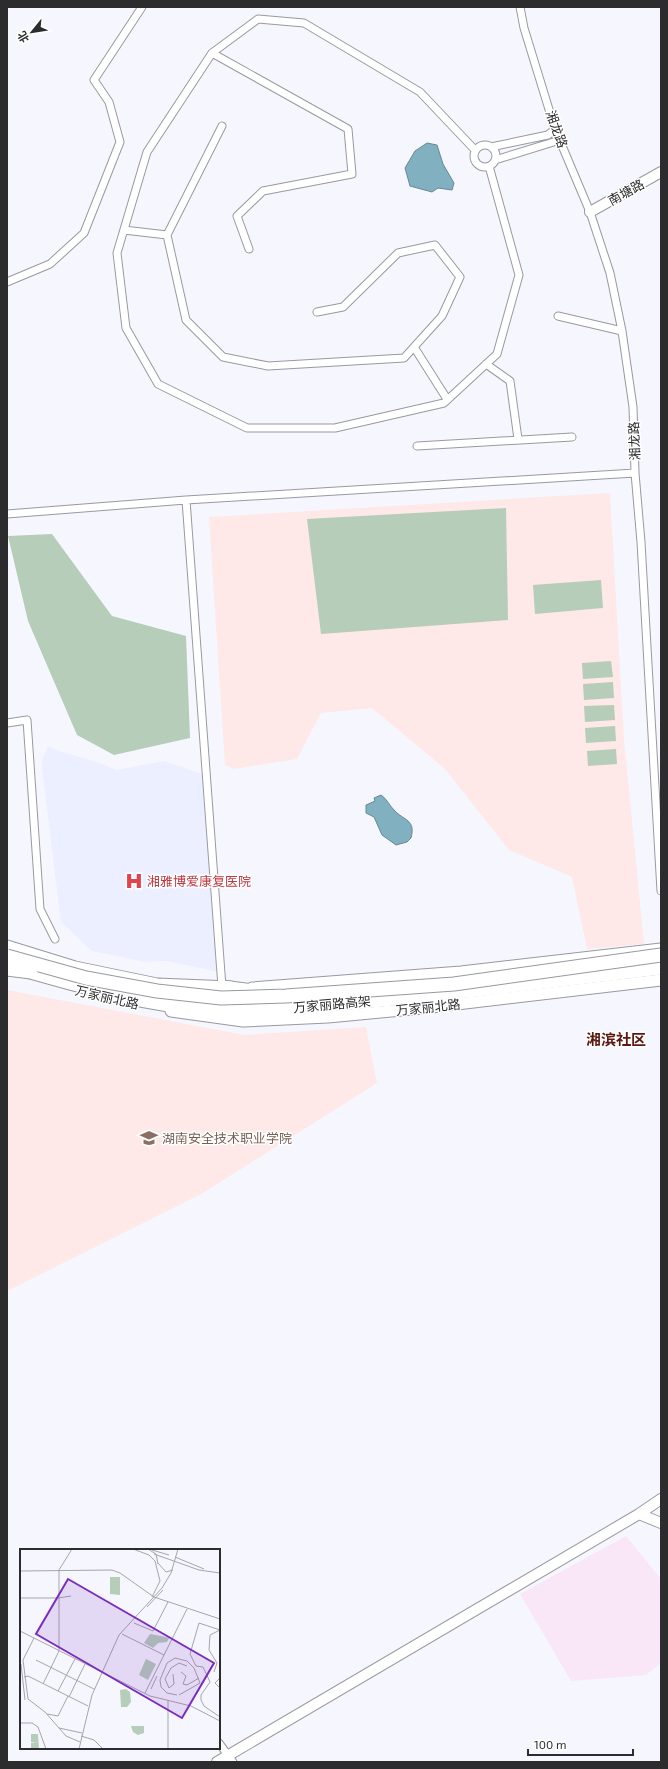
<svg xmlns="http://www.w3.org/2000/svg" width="668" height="1769" viewBox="0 0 668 1769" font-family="'Exo 2','Noto Sans SC',sans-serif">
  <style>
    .commercial { fill: #f9e7f8 }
    .built { fill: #ecefff }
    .education { fill: #fee8e8 }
    .green { fill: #b6cdb9 }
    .water { fill: #81b0c0; stroke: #688894 }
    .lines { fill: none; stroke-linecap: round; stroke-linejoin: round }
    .street-casing { stroke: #9899a1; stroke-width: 9 }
    .secondary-casing { stroke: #9899a1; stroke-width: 12 }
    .primary-casing { stroke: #9899a1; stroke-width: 13 }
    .highway-casing { stroke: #9899a1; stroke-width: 15 }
    .street { stroke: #fff; stroke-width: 7 }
    .secondary { stroke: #fff; stroke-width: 10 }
    .primary { stroke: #fff; stroke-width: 11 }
    .highway { stroke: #fff; stroke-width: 13 }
    .highway-bridge-casing { stroke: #9899a1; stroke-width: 15; stroke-linecap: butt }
    .highway-bridge { stroke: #fff; stroke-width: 13 }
    .labels { text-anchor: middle; stroke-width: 3; stroke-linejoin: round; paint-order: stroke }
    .street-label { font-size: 13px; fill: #2c2c2f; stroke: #fff }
    .health-label { font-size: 13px; fill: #be3a42; stroke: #fff; text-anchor: start }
    .education-label { font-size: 13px; fill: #785e54; stroke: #fff; text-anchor: start }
    .quarter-label { font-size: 15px; font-weight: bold; fill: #5d1911; stroke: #fff }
    .inset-road { fill: none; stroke: #a5a6ab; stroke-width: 1 }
    .view { fill: #7b2cbf; fill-opacity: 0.15; stroke: #7b2cbf; stroke-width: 2 }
    .inset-edge { fill: none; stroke: #2c2c2f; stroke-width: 2 }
  </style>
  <rect width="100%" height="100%" fill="#f6f7fe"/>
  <path class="commercial" d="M626,1536L661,1579V1663L646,1675L571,1681L520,1594Z"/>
  <path class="built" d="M48,746L59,751L103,764L116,770L164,761L206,775L219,972L166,961L145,962L92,951L61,922L42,769V760Z"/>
  <path class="education" d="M610,493L624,739L644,944L587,949L572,877L509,850L445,769L372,708L321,713L297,759L234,769L225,765L209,517Z
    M7,990L244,1035L366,1027L377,1083L203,1193L7,1291Z"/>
  <path class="green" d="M506,508L508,620L321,634L307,519Z
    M52,534L112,616L186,636L190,738L114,755L77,735L28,621L8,536Z
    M601,580L603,608L535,614L533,585Z
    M611,661L613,677L583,679L582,663Z
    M613,682L614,698L584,700L583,684Z
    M614,705L615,720L585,722L584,706Z
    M615,726L616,741L586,743L585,728Z
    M616,749L617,764L588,766L587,751Z"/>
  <path class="water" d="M427,143L437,145L443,164L454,183L452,190L438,188L432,192L410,186L405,168L415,151Z
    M381,795C387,799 389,805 394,810C404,821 416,819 411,838L407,842L396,845L382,835L374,817L366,813V805L375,801L374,798Z"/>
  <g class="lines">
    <g class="street-casing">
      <path id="street" d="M520,7L524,28L555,129L590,212L610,273L622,331L633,407L635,473L641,542L661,891
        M212,53L348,129L352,174L263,191L237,216L249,249
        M474 156a11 11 0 1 1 22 0a11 11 0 1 1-22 0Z
        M491,147L548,135L555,129
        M475,150L420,92L304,23L258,19L212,53L147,152L117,253L126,328L158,384L247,428H335L444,403L497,354L519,275L489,166
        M495,160L560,140
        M124,230L167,235L222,126
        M167,235L186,320L223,357L268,366L404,358L442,316L460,277L435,245L398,253L343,307L317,312
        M7,282L50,264L84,233L120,142L109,102L94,80L142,7
        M558,316L622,331
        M414,347L447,399
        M486,364L510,381L518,439
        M417,446L572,437
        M186,500L222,987
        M7,514L186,500L635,473
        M7,723L27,720L40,909L55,939
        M219,1743L233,1762"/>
    </g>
    <g class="secondary-casing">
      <path id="secondary" d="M590,212L661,172
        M639,1514L661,1523
        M217,1762L639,1514L661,1499"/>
    </g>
    <g class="primary-casing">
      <path id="primary" d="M7,946L75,967L157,984L231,987
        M252,988L461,972L661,949
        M171,1011L243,1021L328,1017L423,1008L661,980"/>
    </g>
    <g class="highway-casing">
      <path id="highway" d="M20,969C83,987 148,1006 214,1010C262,1013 313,1006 360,1002C461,993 561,980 661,968
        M222,987L261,992"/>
    </g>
    <use href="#street" class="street"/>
    <use href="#secondary" class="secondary"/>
    <use href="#primary" class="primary"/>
    <use href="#highway" class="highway"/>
    <g class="highway-bridge-casing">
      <path id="highway-bridge" d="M7,956L86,978L157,991L221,998L286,996L454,984L661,955
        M7,969L31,972"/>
    </g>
    <use href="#highway-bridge" class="highway-bridge"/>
  </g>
  <defs>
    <g id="hospital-bare" transform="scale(1.38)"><path d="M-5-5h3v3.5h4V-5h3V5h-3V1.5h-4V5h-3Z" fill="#e0444e" stroke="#fff" stroke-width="2.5" paint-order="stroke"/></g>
    <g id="university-bare" transform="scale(1.38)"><path d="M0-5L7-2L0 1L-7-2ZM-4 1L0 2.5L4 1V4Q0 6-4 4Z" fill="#8d6e63" stroke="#fff" stroke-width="2.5" paint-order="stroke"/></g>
  </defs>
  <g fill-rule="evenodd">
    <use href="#hospital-bare" x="134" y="881"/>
    <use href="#university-bare" x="149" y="1138"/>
  </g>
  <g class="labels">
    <g class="street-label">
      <text transform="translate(557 129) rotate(70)" y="5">湘龙路</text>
      <text transform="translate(626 192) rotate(-29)" y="5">南塘路</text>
      <text transform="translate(634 441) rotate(-92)" y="5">湘龙路</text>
      <text transform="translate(107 997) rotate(13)" y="5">万家丽北路</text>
      <text transform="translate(332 1004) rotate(-5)" y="5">万家丽路高架</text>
      <text transform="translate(428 1007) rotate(-6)" y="5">万家丽北路</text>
    </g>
    <g class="health-label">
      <text x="147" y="886">湘雅博爱康复医院</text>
    </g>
    <g class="education-label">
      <text x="162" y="1143">湖南安全技术职业学院</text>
    </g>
    <g class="quarter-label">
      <text x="616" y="1045">湘滨社区</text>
    </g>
  </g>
  <g transform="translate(20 1549)">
    <rect width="200" height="200" fill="#f6f7fe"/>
    <path d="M90,28H100V46L90,45ZM130,85L141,87L149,89L147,93L138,94L133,99L124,94ZM126,110L136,115L128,131L119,126ZM106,140L110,143L111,153L107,158H101L100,141ZM111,177H124V184L118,186L113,183ZM11,185H18L19,200H11V194H16L11,193Z" fill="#b6cdb9"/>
    <path class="inset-road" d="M113,0L129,6L135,12L140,32L132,48M128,0L136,5L138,15M132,1L149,6M134,5L179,21L200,24M155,8L184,20M138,14L146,23L153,21M0,22L92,21L100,24L134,48L200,70M0,49H38L51,47M127,58L143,41M114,74L133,82L148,53M200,81L179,74L170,105L176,117L183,118L190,133L181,146V151L184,157L200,168M0,82L130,147L171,157L200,172M102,85L144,106M14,89L3,111L8,150L25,163L46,187L60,193M16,111L74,140M1,115L5,151M161,123L166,127L163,135L167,136L179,129M194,123L197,114L189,101L190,86L200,81M153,125L154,135L149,139L145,130L151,119L159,114L167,117M4,128L8,127L68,157M200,129L195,134L200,139M23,135L39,102V21L52,0M131,140L137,127M38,142L55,110M125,144L167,60M157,146L147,144L141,138L140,131L147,114L155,109L167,112L174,119L180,134L159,146M49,148L65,115M27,165L38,167L48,147M0,174H12L18,178L26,200M39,179L62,184M61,187L74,191L83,200M59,200L72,146L99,86L142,39L151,24L158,0M148,200V152"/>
    <path class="view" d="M48,30L194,114L162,169L16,85Z"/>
    <rect width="200" height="200" class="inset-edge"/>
  </g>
  <rect width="668" height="1769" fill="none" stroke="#2c2c2f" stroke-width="16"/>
  <g transform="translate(32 32) rotate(240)" stroke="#ffffff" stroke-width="3" paint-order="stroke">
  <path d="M0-3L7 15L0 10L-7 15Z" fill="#2c2c2f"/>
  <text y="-6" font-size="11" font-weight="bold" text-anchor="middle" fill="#2c2c2f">北</text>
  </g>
  <path d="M528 1749v6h105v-6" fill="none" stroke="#2c2c2f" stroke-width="2"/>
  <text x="534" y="1749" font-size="12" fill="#2c2c2f" stroke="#ffffff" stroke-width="3" paint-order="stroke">100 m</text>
</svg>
